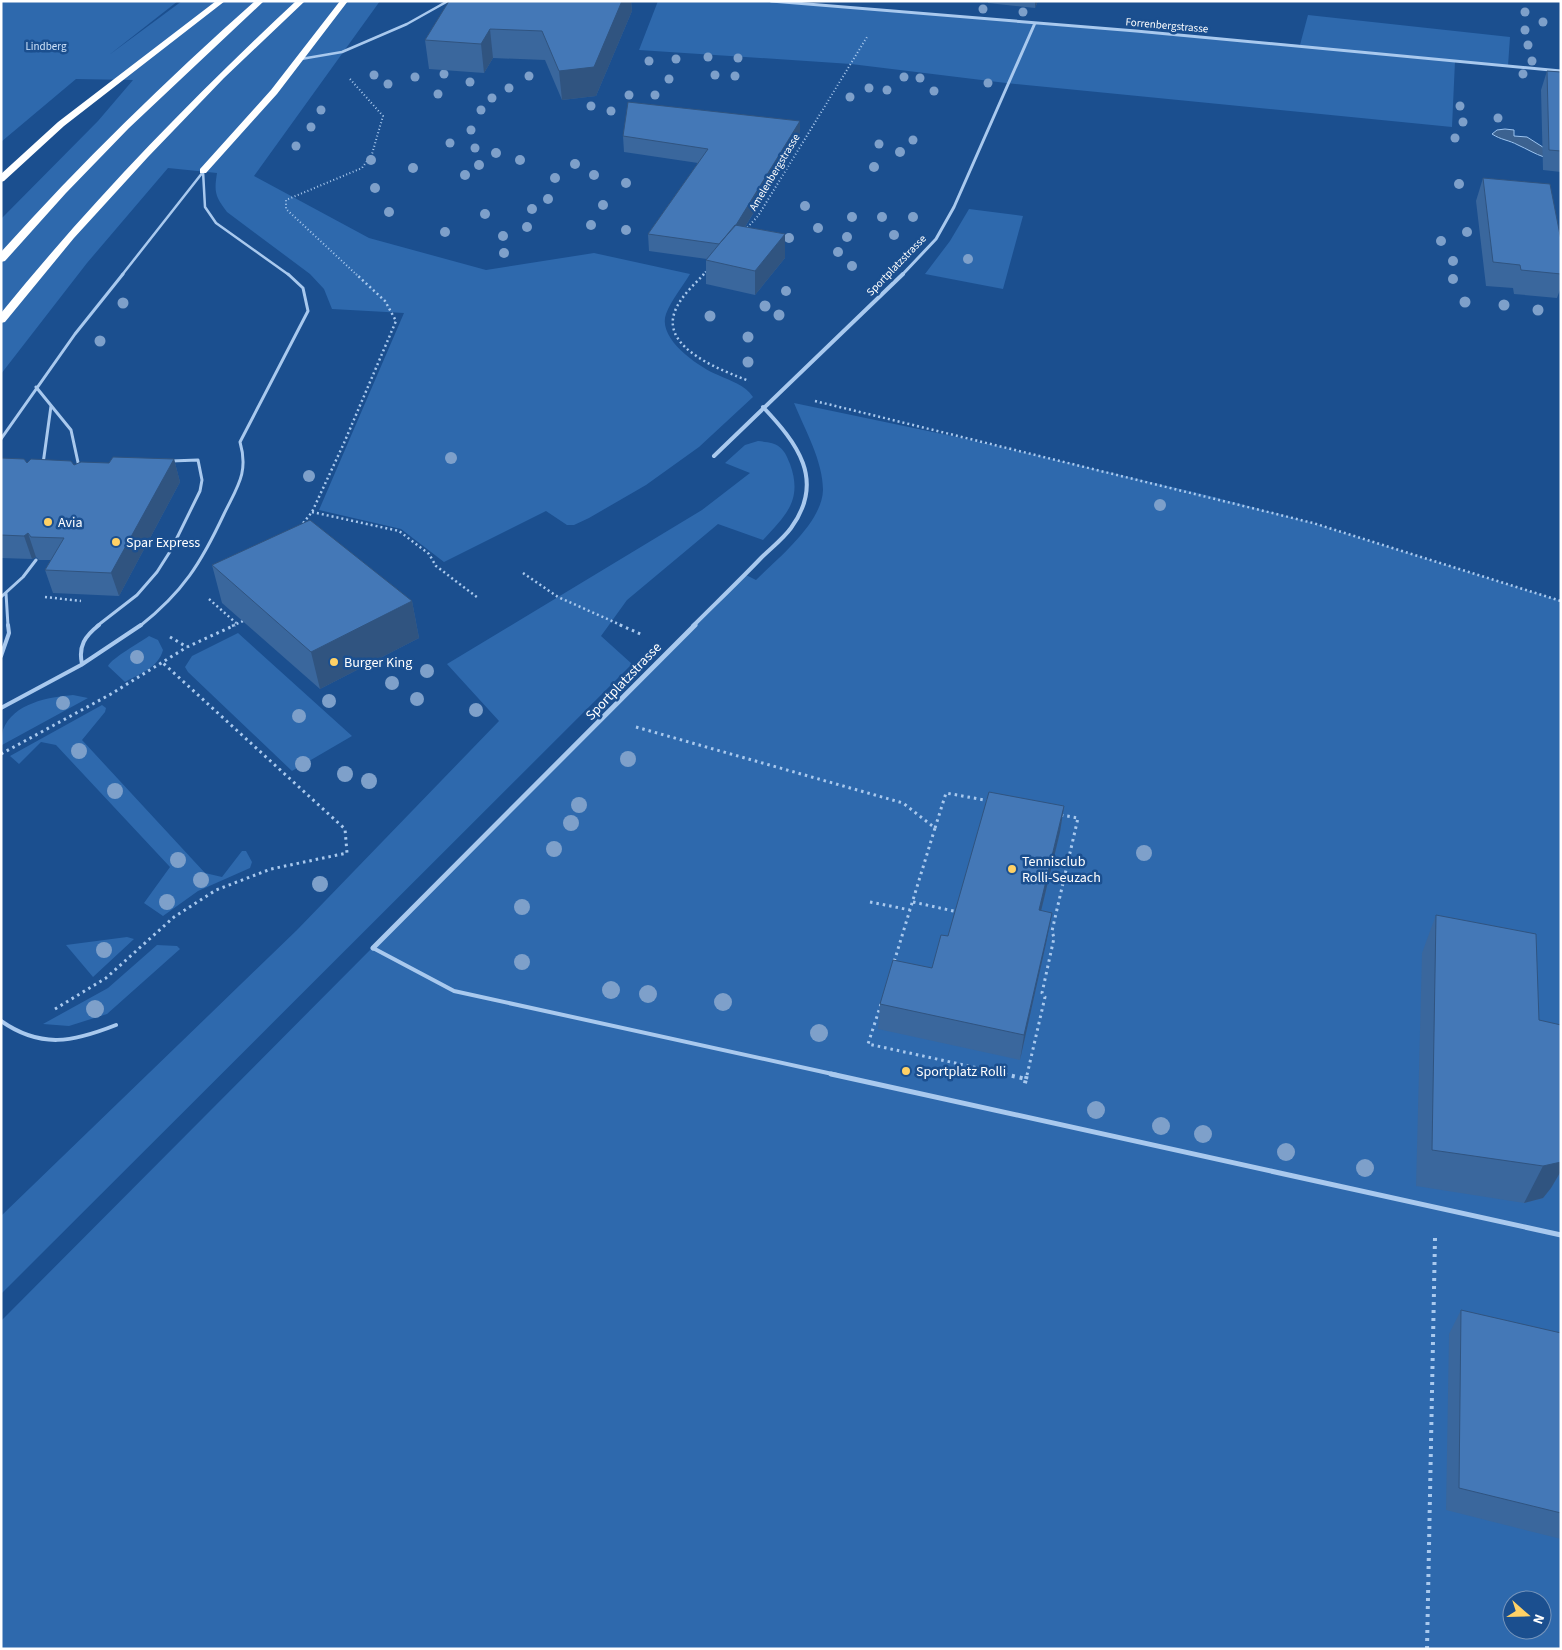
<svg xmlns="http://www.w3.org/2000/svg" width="1562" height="1650" viewBox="0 0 1562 1650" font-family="'Source Sans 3',sans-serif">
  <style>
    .green { fill: #2e69ad; fill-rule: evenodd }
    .water { fill: #3c6290; stroke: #9cc4f0 }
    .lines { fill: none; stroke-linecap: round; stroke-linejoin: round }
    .path-far3 { stroke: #a9c9ee; stroke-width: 2; stroke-dasharray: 1 2.5; stroke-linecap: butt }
    .path-far2 { stroke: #a9c9ee; stroke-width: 2.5; stroke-dasharray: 2 3; stroke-linecap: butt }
    .path-far1 { stroke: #a9c9ee; stroke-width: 3; stroke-dasharray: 2.5 4; stroke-linecap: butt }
    .path { stroke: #a9c9ee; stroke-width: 4; stroke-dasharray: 3 5; stroke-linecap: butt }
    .service-far3 { stroke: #a9c9ee; stroke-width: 2.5 }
    .service-far2 { stroke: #a9c9ee; stroke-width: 3 }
    .service-far1 { stroke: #a9c9ee; stroke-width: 4 }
    .service { stroke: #a9c9ee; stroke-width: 5 }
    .minor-far2 { stroke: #a9c9ee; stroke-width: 3 }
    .minor-far1 { stroke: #a9c9ee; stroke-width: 4 }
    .minor { stroke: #a9c9ee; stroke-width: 5 }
    .motorway { fill: #fff; fill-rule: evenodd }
    .tree { fill: #7ea0ca }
    .wall { fill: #3a679d }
    .shaded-wall { fill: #305480 }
    .building { fill: #4478b7; stroke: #305480 }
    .poi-dot { fill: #ffd166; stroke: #1b4f8f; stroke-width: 2 }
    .labels { text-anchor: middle; stroke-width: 5; stroke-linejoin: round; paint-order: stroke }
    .far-street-label { font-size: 11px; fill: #fff; stroke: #1b4f8f }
    .far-park-label { font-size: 11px; fill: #cfe3fa; stroke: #1b4f8f }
    .poi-label { font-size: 14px; fill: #fff; stroke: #1b4f8f; text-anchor: start }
    .street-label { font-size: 14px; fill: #fff; stroke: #1b4f8f }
  </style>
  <rect width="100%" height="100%" fill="#1b4f8f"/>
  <path class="green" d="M1,1H178L109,55L182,1H380L254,176L369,238L486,270L594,253L690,274C682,287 671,301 666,314C657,339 699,367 718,375C731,381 745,385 753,397L699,447L646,485L589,518L574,525H567L546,511L444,562L401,529L319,510L404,313L332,309L324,289L310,274L227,212C215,196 214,192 217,173L168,168L87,263L1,374V219L98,121L133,80L76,79L1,142Z
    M658,1H771L1300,45L1308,15L1510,37L1508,66L1455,61L1452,127L1006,83L851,64L639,50Z
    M969,209L1023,216L1003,289L925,274L950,241Z
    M794,403L971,440L1206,495L1313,523L1561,601V1649H1V1321L744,574L756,580C778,558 822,523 823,490C823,461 805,430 794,403ZM1512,1600H1542V1630H1512Z
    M758,441C777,443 783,445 790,464C803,500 786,515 763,540L718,524L627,600L601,636L632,664L1,1294V1216L297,930L499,721L447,664L702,510L750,473L725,463L745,445Z
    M238,633L352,736L292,771L188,672L185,667L192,656Z
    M149,636L158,640L163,650C158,668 141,673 125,682L108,666C112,658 139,643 149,636Z
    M73,695L88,698L2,745C2,741 2,734 3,730C13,703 49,697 73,695Z
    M102,705L106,708L105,712L82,740L205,873L222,877L242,851H246L252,862L250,868L198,891L163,916L144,903L170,867L56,745L41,742L19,764L10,756Z
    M127,937L134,939L93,977L66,945Z
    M157,945L177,946L180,949L107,1014L69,1026L43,1024L108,988Z"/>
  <path class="water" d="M1505,129L1514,130V136L1527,137L1549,151L1544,157C1535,154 1527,149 1518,145C1509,140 1501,140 1492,134L1497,130Z"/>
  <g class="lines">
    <path class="path-far3" d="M350,79L383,116L372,154L362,168L286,200V209L357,275
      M745,230L758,216L867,37
      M703,275L708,269"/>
    <path class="path-far2" d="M704,274C694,285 681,296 675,311C660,349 724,371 749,381
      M815,401L1313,523L1561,601
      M312,512L399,531L429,554L436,566L478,598
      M300,527L312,512L344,443L396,321L385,301L356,274
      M523,573L558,597L623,626
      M45,597L81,601
      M209,599L236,623
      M232,626L243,621"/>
    <path class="path-far1" d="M620,625L643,635
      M170,637L187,647
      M636,727L903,803L935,828L894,962
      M1,754L111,694L187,647L235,625
      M935,828L946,793L990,801
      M870,902L910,910
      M913,902L958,912
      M881,1004L868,1044L1010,1075
      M55,1009L106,978L174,917L216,890L271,869L347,853L345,829L163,663
      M1027,1075L1045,997L1042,993L1054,938L1052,931L1078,818L1061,815"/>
    <path class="path" d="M1004,1074L1026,1079L1024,1087
      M1026,1079L1027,1074
      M1427,1649L1435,1238"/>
    <path class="service-far3" d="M301,59L342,52L407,24L448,1
      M203,171L205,207L216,223L289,275
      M122,275L203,172"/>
    <path class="service-far2" d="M36,387L71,430L79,467
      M1,439L75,334L123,274
      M43,464L51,406
      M6,593L8,626
      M1,597L23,577L36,560
      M97,626L137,595L157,572L171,550L200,491L202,480L198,460L171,461
      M140,626C183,592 201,563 224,514C237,487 249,473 240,442L308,311L303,288L288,274"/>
    <path class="service-far1" d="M1,656L9,633L8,625
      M82,664C78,646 85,636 99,625
      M1,708L81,665L141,625
      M373,948L454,991L837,1075
      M1,1021C41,1049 73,1042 116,1025"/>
    <path class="service" d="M831,1074L1561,1235"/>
    <path class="minor-far2" d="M771,1L1136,31L1561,71
      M902,275L936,239L954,207L1035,23"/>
    <path class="minor-far1" d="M714,456L903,274
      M693,626C716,603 739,581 761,558C771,548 783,539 791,528C826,480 797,443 763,407"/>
    <path class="minor" d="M373,948L695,625"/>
    <path class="motorway" d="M216,1H225L64,126L4,181L1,182V174L58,122Z
      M255,1H264L129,128L66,193L5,261L1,262V252C81,163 166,80 255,1Z
      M296,1H305L224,78L148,157L74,238L5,322L1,323V313C92,201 191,99 296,1Z
      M340,1H348L277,94L206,173H200V169L271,90Z"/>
  </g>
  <g class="tree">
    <circle cx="983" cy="9" r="4.5"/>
    <circle cx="1023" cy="12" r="4.5"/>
    <circle cx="1525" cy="12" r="4.5"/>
    <circle cx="1543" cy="22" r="4.5"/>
    <circle cx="1525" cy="30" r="4.5"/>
    <circle cx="1528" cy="45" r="4.5"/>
    <circle cx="708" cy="57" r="4.5"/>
    <circle cx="738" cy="58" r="4.5"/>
    <circle cx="676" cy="59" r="4.5"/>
    <circle cx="649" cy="61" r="4.5"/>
    <circle cx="1532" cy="61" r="4.5"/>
    <circle cx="444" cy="74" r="4.5"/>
    <circle cx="1523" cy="74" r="4.5"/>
    <circle cx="374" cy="75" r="4.5"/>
    <circle cx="715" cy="75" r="4.5"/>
    <circle cx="529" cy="76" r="4.5"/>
    <circle cx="735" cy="76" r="4.5"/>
    <circle cx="415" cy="77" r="4.5"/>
    <circle cx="904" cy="77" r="4.5"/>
    <circle cx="920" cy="78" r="4.5"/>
    <circle cx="669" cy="79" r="4.5"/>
    <circle cx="470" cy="82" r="4.5"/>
    <circle cx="988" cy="83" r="4.5"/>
    <circle cx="388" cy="84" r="4.5"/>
    <circle cx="509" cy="88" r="4.5"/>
    <circle cx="869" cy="88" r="4.5"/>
    <circle cx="887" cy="90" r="4.5"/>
    <circle cx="934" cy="91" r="4.5"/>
    <circle cx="438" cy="94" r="4.5"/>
    <circle cx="629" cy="95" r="4.5"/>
    <circle cx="655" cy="95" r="4.5"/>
    <circle cx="850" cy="97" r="4.5"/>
    <circle cx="492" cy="98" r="4.5"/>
    <circle cx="591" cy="106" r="4.5"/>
    <circle cx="1460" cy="106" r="4.5"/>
    <circle cx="321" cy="110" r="4.5"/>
    <circle cx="481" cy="110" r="4.5"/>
    <circle cx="611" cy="111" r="4.5"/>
    <circle cx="1498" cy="118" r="4.5"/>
    <circle cx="1463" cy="122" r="4.5"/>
    <circle cx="311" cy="127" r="4.5"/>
    <circle cx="471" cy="130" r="4.5"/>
    <circle cx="1455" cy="138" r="4.5"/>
    <circle cx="913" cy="140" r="4.5"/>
    <circle cx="450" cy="143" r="4.5"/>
    <circle cx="879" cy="144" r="4.5"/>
    <circle cx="296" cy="146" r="4.5"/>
    <circle cx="475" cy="148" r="4.5"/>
    <circle cx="900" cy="152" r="5"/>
    <circle cx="496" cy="153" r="5"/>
    <circle cx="371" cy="160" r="5"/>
    <circle cx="520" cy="160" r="5"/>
    <circle cx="575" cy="164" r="5"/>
    <circle cx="479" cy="165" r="5"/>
    <circle cx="874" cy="167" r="5"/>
    <circle cx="413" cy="168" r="5"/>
    <circle cx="465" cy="175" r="5"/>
    <circle cx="594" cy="175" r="5"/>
    <circle cx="555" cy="178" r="5"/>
    <circle cx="626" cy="183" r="5"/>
    <circle cx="1459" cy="184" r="5"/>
    <circle cx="375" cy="188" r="5"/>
    <circle cx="548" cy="199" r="5"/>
    <circle cx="603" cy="205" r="5"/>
    <circle cx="805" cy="206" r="5"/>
    <circle cx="532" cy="209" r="5"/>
    <circle cx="389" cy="212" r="5"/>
    <circle cx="485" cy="214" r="5"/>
    <circle cx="852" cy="217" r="5"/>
    <circle cx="882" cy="217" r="5"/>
    <circle cx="913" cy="217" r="5"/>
    <circle cx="591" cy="225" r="5"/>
    <circle cx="527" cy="227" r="5"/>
    <circle cx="818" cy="228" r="5"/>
    <circle cx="626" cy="230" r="5"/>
    <circle cx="445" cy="232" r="5"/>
    <circle cx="1467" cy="232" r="5"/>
    <circle cx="894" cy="235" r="5"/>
    <circle cx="503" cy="236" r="5"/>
    <circle cx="847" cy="237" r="5"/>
    <circle cx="789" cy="238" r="5"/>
    <circle cx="1441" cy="241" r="5"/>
    <circle cx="838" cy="252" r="5"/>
    <circle cx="504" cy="253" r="5"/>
    <circle cx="968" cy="259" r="5"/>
    <circle cx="1453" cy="261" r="5"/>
    <circle cx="852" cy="266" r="5"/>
    <circle cx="1453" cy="279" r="5"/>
    <circle cx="786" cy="291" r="5"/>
    <circle cx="1465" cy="302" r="5.5"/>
    <circle cx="123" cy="303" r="5.5"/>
    <circle cx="1504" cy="305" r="5.5"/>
    <circle cx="765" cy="306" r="5.5"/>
    <circle cx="1538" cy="310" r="5.5"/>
    <circle cx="779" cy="315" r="5.5"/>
    <circle cx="710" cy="316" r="5.5"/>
    <circle cx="748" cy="337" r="5.5"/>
    <circle cx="100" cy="341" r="5.5"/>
    <circle cx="748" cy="362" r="5.5"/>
    <circle cx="451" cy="458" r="6"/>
    <circle cx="309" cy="476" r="6"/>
    <circle cx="1160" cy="505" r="6"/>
    <circle cx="137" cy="657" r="7"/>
    <circle cx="427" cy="671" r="7"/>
    <circle cx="392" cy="683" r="7"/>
    <circle cx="417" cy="699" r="7"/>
    <circle cx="329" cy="701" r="7"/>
    <circle cx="63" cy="703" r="7"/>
    <circle cx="476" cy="710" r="7"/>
    <circle cx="299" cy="716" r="7"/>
    <circle cx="79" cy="751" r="8"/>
    <circle cx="628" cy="759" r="8"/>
    <circle cx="303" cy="764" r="8"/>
    <circle cx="345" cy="774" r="8"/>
    <circle cx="369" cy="781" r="8"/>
    <circle cx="115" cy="791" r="8"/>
    <circle cx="579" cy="805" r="8"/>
    <circle cx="571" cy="823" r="8"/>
    <circle cx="554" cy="849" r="8"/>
    <circle cx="1144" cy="853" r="8"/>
    <circle cx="178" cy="860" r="8"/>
    <circle cx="201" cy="880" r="8"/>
    <circle cx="320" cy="884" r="8"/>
    <circle cx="167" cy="902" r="8"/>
    <circle cx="522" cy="907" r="8"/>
    <circle cx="104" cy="950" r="8"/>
    <circle cx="522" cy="962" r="8"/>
    <circle cx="611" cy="990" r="9"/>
    <circle cx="648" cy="994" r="9"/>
    <circle cx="723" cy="1002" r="9"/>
    <circle cx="95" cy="1009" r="9"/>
    <circle cx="819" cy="1033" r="9"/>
    <circle cx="1096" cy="1110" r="9"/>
    <circle cx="1161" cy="1126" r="9"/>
    <circle cx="1203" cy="1134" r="9"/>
    <circle cx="1286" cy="1152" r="9"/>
    <circle cx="1365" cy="1168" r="9"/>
  </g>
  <path class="wall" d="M449,1H631L632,11L596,96L562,100L545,60L493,58L484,73L429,69L425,40Z
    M988,1H1038L1035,8L988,3Z
    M1547,71L1561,72V172L1543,170L1541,90Z
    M623,136L800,137L745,227L785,234V258L755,295L706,284V260L707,259L649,251L648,234L698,163L624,152Z
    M1483,178L1561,240V287L1557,298L1514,294L1513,288L1486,286L1476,201Z
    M1,458L27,463L74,465L174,459L180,482L119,596L53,593L45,570L51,560H39L36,557L32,559L1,558Z
    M212,565L412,601L419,638L320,689L222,603Z
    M1064,806L1060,832L1041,911L1047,939L1020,1060L878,1029L880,1004L932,968L948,936Z
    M1436,915L1539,1020L1561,1025V1171L1551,1188L1543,1198L1524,1203L1416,1186L1422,953Z
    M1461,1310L1561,1333V1539L1446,1510L1449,1334Z"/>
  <path class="shaded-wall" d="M622,1H631L632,11L596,96L562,100L559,71Z
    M1035,1H1038L1035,8Z
    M490,29L493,58L484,73L481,44Z
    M800,121V137L724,261V244Z
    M785,234V258L755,295V271Z
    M174,459L180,482L119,596L111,573Z
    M28,533L36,557L32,559L24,536Z
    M412,601L419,638L320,689L311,652Z
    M1064,806L1060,832L1035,936L1039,910Z
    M1052,913L1047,939L1020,1060L1024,1035Z
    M1561,1162V1171L1551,1188L1543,1198L1524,1203L1543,1166Z"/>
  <path class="building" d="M449,1H622L594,67L559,71L542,31L490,29L481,44L425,40Z
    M1547,71L1561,72V151L1549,150Z
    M628,102L800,121L736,225L719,244L648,234L708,149L623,136Z
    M1483,178L1550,184L1561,240V274L1521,270L1520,265L1493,262Z
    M735,225L785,234L755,271L706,260Z
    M113,457L174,459L111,573L45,570L64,538L31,537L28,533L24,536L1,535V458L24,459L27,463L31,459L71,461L74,465L81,462L109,463Z
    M310,520L412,601L311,652L212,565Z
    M989,792L1064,806L1039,910L1052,913L1024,1035L880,1004L893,960L932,968L941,935L948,936Z
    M1436,915L1536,934L1539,1020L1561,1025V1162L1543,1166L1432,1150Z
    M1461,1310L1561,1333V1513L1459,1488Z"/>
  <g class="poi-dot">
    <circle cx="48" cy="522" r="5"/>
    <circle cx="116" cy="542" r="5"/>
    <circle cx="334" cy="662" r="5"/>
    <circle cx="1012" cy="869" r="5"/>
    <circle cx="906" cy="1071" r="5"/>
  </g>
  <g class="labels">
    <g class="far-street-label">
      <text transform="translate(1167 25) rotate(5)" y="4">Forrenbergstrasse</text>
      <text transform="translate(774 172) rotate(-59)" y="4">Amelenbergstrasse</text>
      <text transform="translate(896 265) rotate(-46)" y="4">Sportplatzstrasse</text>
    </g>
    <g class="far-park-label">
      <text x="46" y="50">Lindberg</text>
    </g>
    <g class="poi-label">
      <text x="58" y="527">Avia</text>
      <text x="126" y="547">Spar Express</text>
      <text x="344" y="667">Burger King</text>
      <text x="1022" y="866">Tennisclub<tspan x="1022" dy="16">Rolli-Seuzach</tspan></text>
      <text x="916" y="1076">Sportplatz Rolli</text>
    </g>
    <g class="street-label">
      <text transform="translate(623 681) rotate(-46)" y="5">Sportplatzstrasse</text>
    </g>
  </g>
  <rect width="1562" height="1650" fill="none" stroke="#ffffff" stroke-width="5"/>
  <g transform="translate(1527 1615) rotate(110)"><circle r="24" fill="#1b4f8f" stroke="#7695bc"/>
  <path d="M0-4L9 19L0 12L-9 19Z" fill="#ffd166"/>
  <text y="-8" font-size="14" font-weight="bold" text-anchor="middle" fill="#ffffff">N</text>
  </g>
</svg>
